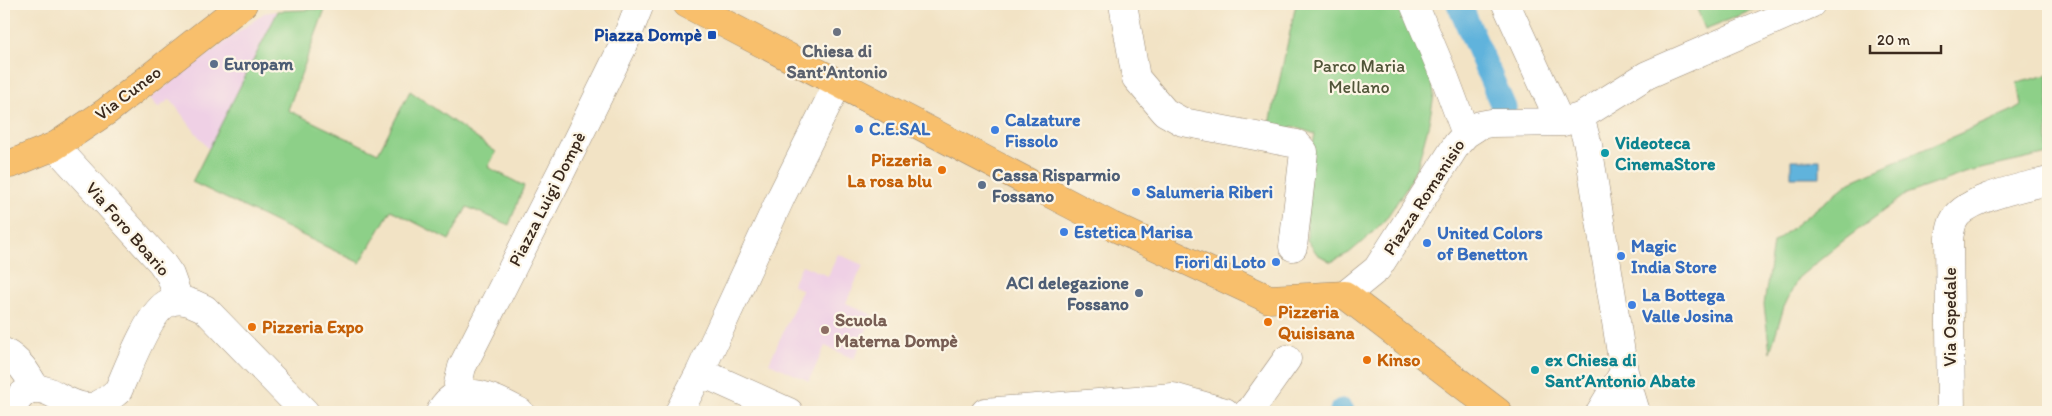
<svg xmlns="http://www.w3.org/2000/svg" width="2052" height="416" viewBox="0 0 2052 416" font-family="Itim,sans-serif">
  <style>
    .built { fill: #efd0e5 }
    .green { fill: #8dd088; stroke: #647d53 }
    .water { fill: #61b3dc; stroke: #4e6e7d }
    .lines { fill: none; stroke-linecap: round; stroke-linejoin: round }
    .canal { stroke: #61b3dc; stroke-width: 25 }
    .minor-casing { stroke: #968672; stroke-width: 29 }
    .major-casing { stroke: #968672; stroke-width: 29 }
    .minor { stroke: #fff; stroke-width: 28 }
    .major { stroke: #f8bf6c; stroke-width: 28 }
    .worship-dot { fill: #6b7280; stroke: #fcf5e5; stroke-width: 2 }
    .transit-dot { fill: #1a4fb4; stroke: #fcf5e5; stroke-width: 2 }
    .service-dot { fill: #5c6f8a; stroke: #fcf5e5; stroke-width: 2 }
    .shop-dot { fill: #3f7fe0; stroke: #fcf5e5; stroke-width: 2 }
    .culture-dot { fill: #0f9aa8; stroke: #fcf5e5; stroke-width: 2 }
    .food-dot { fill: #e8710a; stroke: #fcf5e5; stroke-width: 2 }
    .education-dot { fill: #8d6e63; stroke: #fcf5e5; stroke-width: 2 }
    .labels { text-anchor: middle; stroke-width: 4.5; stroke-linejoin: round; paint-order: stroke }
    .transit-label { font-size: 18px; font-weight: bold; fill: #164399; stroke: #fcf5e5; text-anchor: end }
    .worship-label { font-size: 18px; font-weight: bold; fill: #5b616d; stroke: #fcf5e5 }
    .service-label { font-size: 18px; font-weight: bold; fill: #4e5e75; stroke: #fcf5e5; text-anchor: start }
    .park-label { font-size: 18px; fill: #505438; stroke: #fcf5e5 }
    .street-label { font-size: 18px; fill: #3b2a1e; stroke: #fcf5e5 }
    .shop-label { font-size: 18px; font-weight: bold; fill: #366cbe; stroke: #fcf5e5; text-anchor: start }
    .culture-label { font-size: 18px; font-weight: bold; fill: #0d838f; stroke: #fcf5e5; text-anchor: start }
    .food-label { font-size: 18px; font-weight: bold; fill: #c56008; stroke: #fcf5e5; text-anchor: start }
    .education-label { font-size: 18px; font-weight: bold; fill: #785e54; stroke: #fcf5e5; text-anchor: start }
  </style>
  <rect width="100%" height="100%" fill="#fcf5e5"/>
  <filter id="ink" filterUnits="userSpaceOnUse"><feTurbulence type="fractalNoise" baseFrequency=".02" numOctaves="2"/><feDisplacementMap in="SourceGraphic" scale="10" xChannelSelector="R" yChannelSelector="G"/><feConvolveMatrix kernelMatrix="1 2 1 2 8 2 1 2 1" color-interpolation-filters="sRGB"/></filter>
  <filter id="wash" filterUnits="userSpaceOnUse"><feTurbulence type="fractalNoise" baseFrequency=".0096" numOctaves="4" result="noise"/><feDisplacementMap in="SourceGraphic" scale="20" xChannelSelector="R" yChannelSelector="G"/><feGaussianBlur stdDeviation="1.12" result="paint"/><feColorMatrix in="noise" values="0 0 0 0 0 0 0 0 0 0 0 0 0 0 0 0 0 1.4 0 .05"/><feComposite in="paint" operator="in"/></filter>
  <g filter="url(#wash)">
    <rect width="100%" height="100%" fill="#f2e3c5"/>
    <path class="built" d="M278,11L209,150L170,99L158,108L150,98L264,13Z
      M838,254L863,265L846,303L873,315L854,359L825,346L809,381L769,363L802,290L792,285L802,265L828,276Z"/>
    <path class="green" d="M1296,4H1403L1430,56L1434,96L1428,127L1418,164L1406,189L1385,220L1368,237L1349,253L1331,262L1317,254L1307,240L1306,177L1315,134L1292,126L1285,135L1268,133Z
      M1695,4H1768L1705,29Z
      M325,9L288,110L378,153L410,91L496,152L488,167L524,186L509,225L467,207L449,240L391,210L360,263L192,182L278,11Z
      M2048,75V154L1968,172L1906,194L1843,241L1798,278L1784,307L1770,352L1764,305L1773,243L1850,182L2011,111L2021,105L2017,83Z"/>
    <path class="water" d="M1791,160H1820V177H1791Z"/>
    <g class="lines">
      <path class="canal" d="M1459,4L1504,108
        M1342,412V411"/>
    </g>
  </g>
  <g filter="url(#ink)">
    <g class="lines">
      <g class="minor-casing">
        <path id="minor" d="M1123,4L1136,78L1165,112L1183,122L1297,144L1304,152L1293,247
          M1414,4L1445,78L1466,134
          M1506,4L1556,113L1563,122
          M1580,117L1588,145L1624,372L1600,412
          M55,146L161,262L170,275L179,300
          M1345,295L1377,269L1457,144L1466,134L1480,125L1491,123L1563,122L1580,117L1647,75L1811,4
          M4,352C20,361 27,373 36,389
          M700,372L789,412
          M1624,372L1636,412
          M460,395L458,384L462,367L561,172L624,44L640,4
          M10,412C35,364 54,404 87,407C98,408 109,398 118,391C127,371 149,311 168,303C181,297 193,303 205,309L305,412
          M440,412C458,378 495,399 520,412
          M679,412L700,372L782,195L838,83
          M985,412L1173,397L1225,412
          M1248,412L1250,411L1287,359
          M1951,412L1949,238C1950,233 1951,227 1953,222C1963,198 2024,187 2048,181"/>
      </g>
      <g class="major-casing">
        <path id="major" d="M687,4L1112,226L1269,299L1345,295L1498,412
          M4,165L11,164L55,146L107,111L243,4"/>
      </g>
      <use href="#minor" class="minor"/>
      <use href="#major" class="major"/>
    </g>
  </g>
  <circle class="worship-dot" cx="837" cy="32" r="5"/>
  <rect class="transit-dot" x="707" y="30" width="10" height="10" rx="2.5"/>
  <g class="service-dot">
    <circle cx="214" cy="64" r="5"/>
    <circle cx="982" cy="185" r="5"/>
    <circle cx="1139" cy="293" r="5"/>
  </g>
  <g class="shop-dot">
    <circle cx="859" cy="129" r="5"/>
    <circle cx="995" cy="130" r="5"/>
    <circle cx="1136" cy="192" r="5"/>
    <circle cx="1064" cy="232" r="5"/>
    <circle cx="1427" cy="243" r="5"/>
    <circle cx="1621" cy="256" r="5"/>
    <circle cx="1276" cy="262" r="5"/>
    <circle cx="1632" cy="305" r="5"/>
  </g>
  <g class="culture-dot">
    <circle cx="1605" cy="153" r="5"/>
    <circle cx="1535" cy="370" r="5"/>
  </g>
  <g class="food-dot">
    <circle cx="942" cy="170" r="5"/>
    <circle cx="1268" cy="322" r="5"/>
    <circle cx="252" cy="327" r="5"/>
    <circle cx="1367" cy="360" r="5"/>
  </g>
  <circle class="education-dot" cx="825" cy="330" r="5"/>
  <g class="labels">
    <g class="transit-label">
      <text x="702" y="41">Piazza Dompè</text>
    </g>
    <g class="worship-label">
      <text x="837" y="57">Chiesa di<tspan x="837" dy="21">Sant'Antonio</tspan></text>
    </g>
    <g class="service-label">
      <text x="224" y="70">Europam</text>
      <text x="992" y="181">Cassa Risparmio<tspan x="992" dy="21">Fossano</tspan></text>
      <text x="1129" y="289" text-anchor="end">ACI delegazione<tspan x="1129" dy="21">Fossano</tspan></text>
    </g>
    <g class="park-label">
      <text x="1359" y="72">Parco Maria<tspan x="1359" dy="21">Mellano</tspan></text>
    </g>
    <g class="street-label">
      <text transform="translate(128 93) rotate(-37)" y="6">Via Cuneo</text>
      <text transform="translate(1424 197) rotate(-57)" y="6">Piazza Romanisio</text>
      <text transform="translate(547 199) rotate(-63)" y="6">Piazza Luigi Dompè</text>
      <text transform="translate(128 229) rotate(49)" y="6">Via Foro Boario</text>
      <text transform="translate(1950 317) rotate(-90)" y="6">Via Ospedale</text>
    </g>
    <g class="shop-label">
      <text x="1005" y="126">Calzature<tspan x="1005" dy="21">Fissolo</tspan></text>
      <text x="869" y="135">C.E.SAL</text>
      <text x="1146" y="198">Salumeria Riberi</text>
      <text x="1074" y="238">Estetica Marisa</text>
      <text x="1437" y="239">United Colors<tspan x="1437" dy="21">of Benetton</tspan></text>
      <text x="1631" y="252">Magic<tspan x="1631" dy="21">India Store</tspan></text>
      <text x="1266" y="268" text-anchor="end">Fiori di Loto</text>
      <text x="1642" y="301">La Bottega<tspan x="1642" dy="21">Valle Josina</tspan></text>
    </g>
    <g class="culture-label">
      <text x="1615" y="149">Videoteca<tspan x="1615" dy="21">CinemaStore</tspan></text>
      <text x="1545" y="366">ex Chiesa di<tspan x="1545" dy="21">Sant’Antonio Abate</tspan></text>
    </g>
    <g class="food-label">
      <text x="932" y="166" text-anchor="end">Pizzeria<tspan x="932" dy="21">La rosa blu</tspan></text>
      <text x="1278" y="318">Pizzeria<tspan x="1278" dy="21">Quisisana</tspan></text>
      <text x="262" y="333">Pizzeria Expo</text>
      <text x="1377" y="366">Kinso</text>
    </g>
    <g class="education-label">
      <text x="835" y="326">Scuola<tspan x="835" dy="21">Materna Dompè</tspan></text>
    </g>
  </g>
  <rect width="2052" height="416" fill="none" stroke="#fcf5e5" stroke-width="20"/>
  <path d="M1870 45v8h71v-8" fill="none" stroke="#3b2a1e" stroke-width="2.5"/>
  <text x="1877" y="45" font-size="15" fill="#3b2a1e" stroke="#fcf5e5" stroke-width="4" paint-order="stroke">20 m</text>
</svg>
